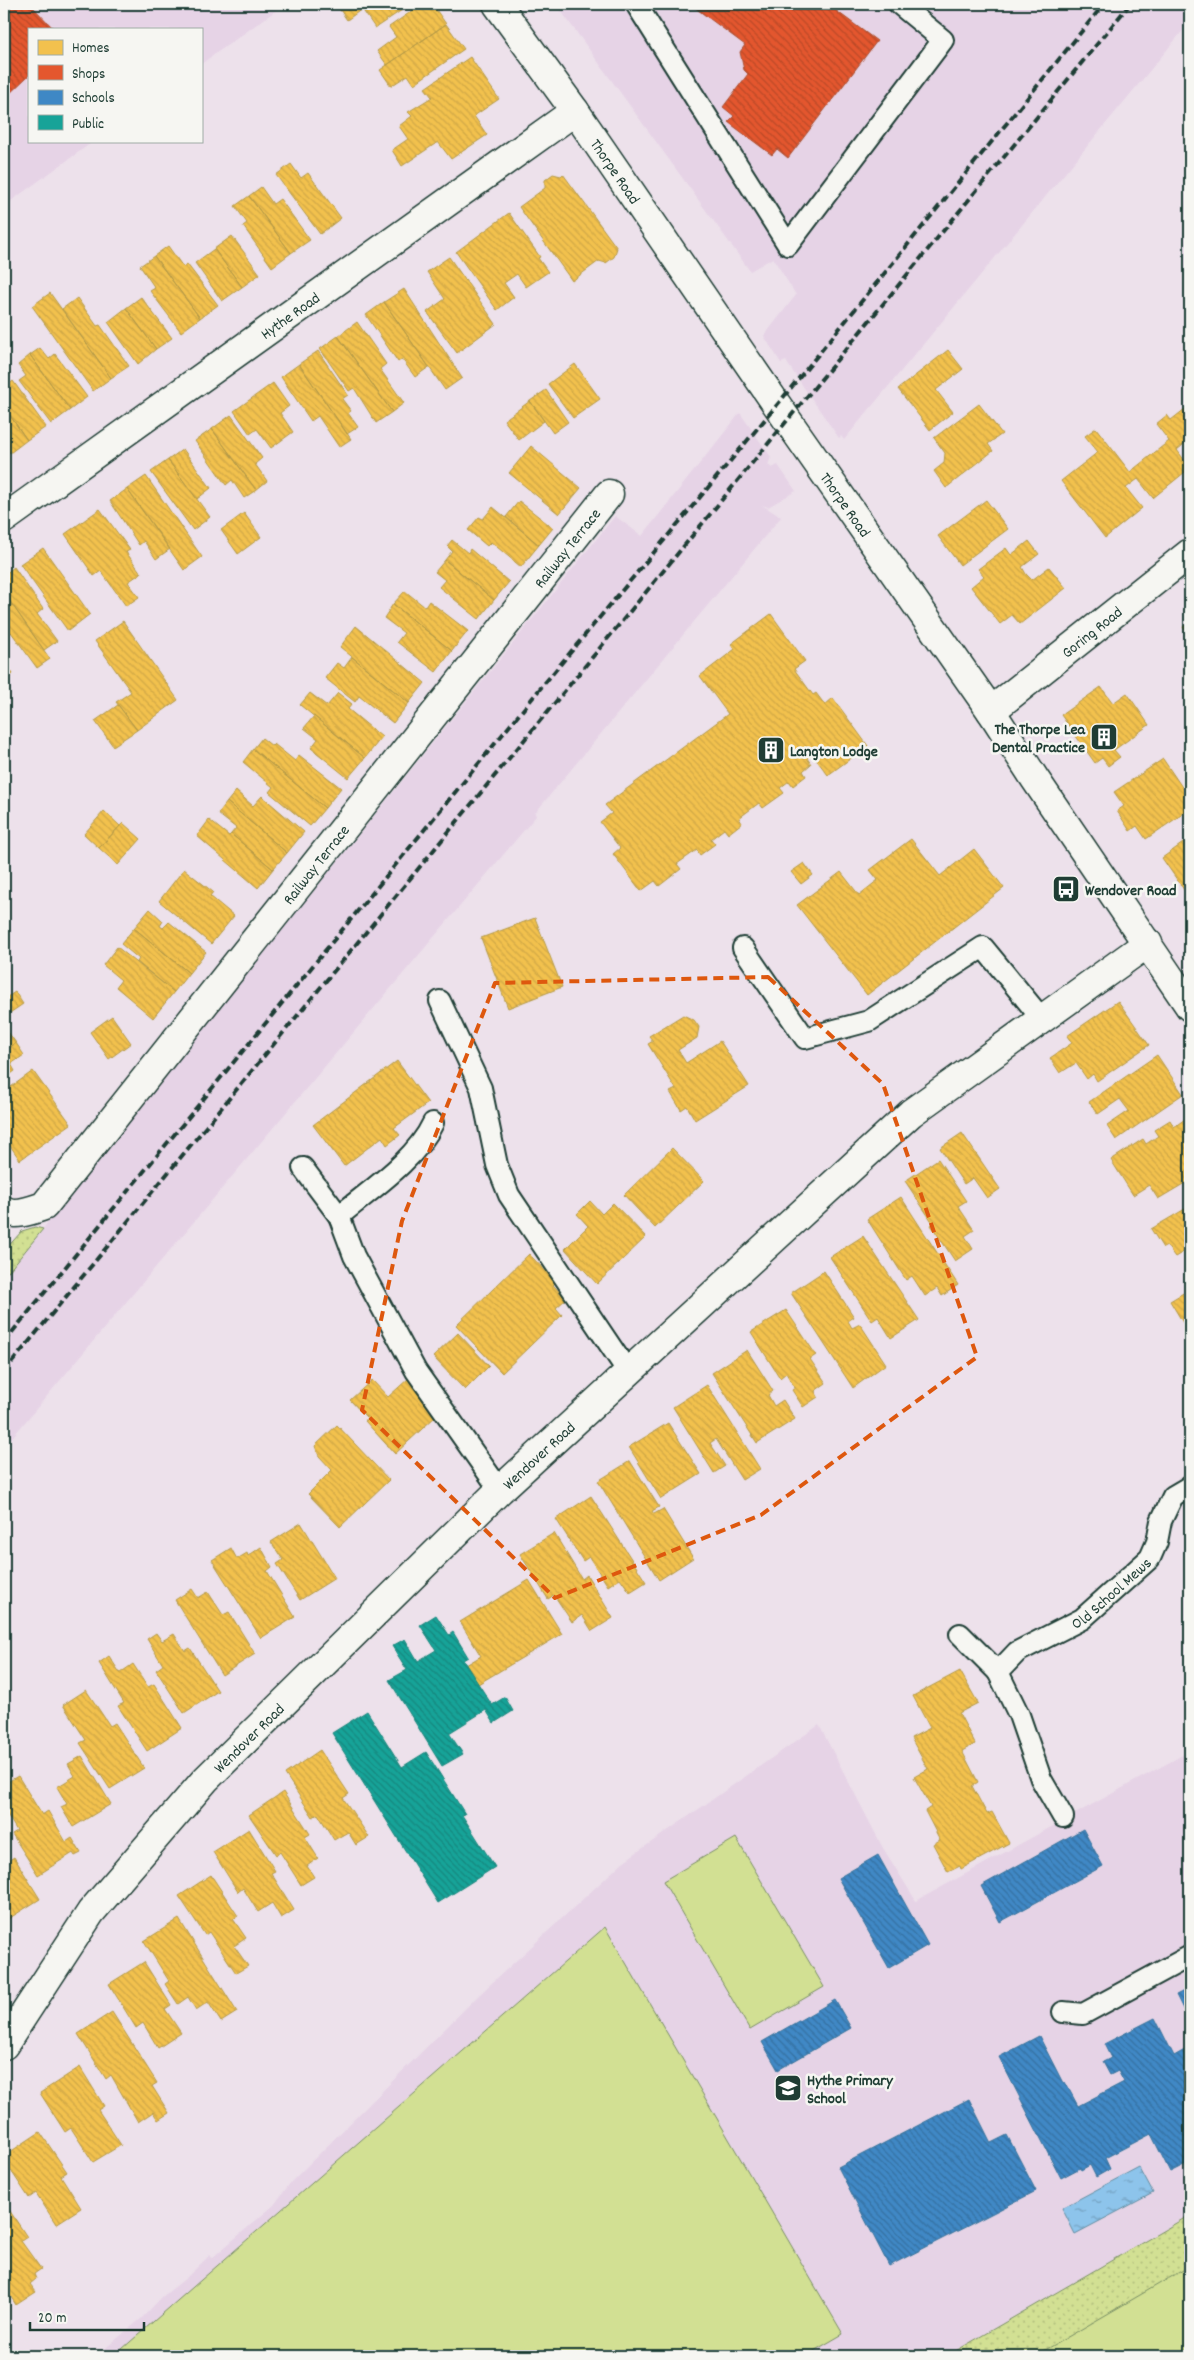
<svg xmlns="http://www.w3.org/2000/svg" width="1194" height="2360" viewBox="0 0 1194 2360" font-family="Dekko,sans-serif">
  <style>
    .built { fill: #e6d3e6 }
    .grass { fill: url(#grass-dots); stroke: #788e64 }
    .garden { fill: #d2e093; stroke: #788e64 }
    .water { fill: url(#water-ripples); stroke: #618ea2 }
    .homes { fill: url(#homes-back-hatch); stroke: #b39946 }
    .shops { fill: url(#shops-back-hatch); stroke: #a94f30 }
    .schools { fill: url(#schools-back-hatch); stroke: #35729a }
    .public { fill: url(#public-back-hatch); stroke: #19847a }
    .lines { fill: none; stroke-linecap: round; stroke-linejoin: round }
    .service-casing { stroke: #1f3d34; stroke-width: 24 }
    .minor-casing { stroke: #1f3d34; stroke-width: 31 }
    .secondary-casing { stroke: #1f3d34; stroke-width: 31 }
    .service { stroke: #f6f6f2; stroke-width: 20 }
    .minor { stroke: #f6f6f2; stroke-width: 28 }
    .secondary { stroke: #f6f6f2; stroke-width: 28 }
    .rail { stroke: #1f3d34; stroke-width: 4; stroke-dasharray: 8 4; stroke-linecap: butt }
    .marked { fill: none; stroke: #de580e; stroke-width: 4; stroke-dasharray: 10 6; stroke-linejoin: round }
    .labels { text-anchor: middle; stroke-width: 5; stroke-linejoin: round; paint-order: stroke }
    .street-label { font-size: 16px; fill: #1f3d34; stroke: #f6f6f2 }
    .poi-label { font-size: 16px; font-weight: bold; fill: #1f3d34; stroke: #f6f6f2; text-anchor: start }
  </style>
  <defs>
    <pattern id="grass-dots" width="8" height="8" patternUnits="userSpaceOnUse" patternTransform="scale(1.25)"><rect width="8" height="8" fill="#d2e093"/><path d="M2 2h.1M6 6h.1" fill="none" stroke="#b4c17f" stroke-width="1.8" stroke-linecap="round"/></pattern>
    <pattern id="water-ripples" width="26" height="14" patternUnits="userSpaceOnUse" patternTransform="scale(1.25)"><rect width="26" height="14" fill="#8dc4eb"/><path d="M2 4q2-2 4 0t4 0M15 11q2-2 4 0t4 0" fill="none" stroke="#73a0bf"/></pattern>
    <pattern id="homes-back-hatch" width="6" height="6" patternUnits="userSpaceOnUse" patternTransform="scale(1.25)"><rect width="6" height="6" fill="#f2c14e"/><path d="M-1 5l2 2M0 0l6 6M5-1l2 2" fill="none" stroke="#cfa745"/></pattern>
    <pattern id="shops-back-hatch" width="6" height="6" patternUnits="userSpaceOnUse" patternTransform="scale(1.25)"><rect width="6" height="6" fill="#e4572e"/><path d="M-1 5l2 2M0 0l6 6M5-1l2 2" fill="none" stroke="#b84928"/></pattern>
    <pattern id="schools-back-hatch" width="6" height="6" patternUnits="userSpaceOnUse" patternTransform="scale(1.25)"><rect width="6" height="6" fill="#3f88c5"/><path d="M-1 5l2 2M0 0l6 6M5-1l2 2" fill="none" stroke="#3470a1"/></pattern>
    <pattern id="public-back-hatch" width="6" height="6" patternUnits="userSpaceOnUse" patternTransform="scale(1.25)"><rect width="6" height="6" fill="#17a398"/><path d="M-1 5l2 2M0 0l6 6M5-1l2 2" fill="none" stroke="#14867d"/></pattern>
  </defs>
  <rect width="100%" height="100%" fill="#ede1eb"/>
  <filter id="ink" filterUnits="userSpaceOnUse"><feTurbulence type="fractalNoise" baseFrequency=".02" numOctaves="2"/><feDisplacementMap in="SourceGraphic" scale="10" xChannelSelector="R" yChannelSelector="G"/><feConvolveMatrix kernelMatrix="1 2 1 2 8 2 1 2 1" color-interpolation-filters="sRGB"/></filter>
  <g filter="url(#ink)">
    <path class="built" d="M4,4H285L201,64V29H29V141H94L4,206Z
      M556,4H1190V22L844,440L841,436L839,438L789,366L786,361L781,363L764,336L796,295L773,258L750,271Z
      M740,413L771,457L768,465L772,468L778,465L796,491L768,507L762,505L781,517L535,813L536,816L4,1447V1277L615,516L642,536Z
      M819,1725L883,1848L916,1901L1190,1751V2215L947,2356H96L142,2318L162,2297L186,2278L210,2255L212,2258L274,2205L291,2182L480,1994L623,1862Z"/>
    <path class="grass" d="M35,1227L43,1229L4,1277V1251L22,1231Z
      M1190,2215V2356H947Z"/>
    <path class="garden" d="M736,1838L824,1987L750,2030L663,1881Z
      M605,1927L843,2334L805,2356H114Z
      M1190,2266V2356H1035Z"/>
    <path class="water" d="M1139,2167L1153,2193L1075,2234L1062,2208Z"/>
    <path class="homes" d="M336,4H411L375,28L362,9L347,20Z
      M422,4H432L446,24L387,65L377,51L396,37L389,27Z
      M446,24L464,49L414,84L408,75L391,86L380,70Z
      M470,57L499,99L474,116L487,135L451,159L438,142L402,166L392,150L408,139L399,126L412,116L408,112L432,97L425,88Z
      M291,164L301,178L308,173L341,218L320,234L276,175Z
      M553,174L561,176L563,174L617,248L614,257L606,263L599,261L572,281L519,207L545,188V180Z
      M261,187L273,204L280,199L310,240L291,253L249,196Z
      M249,196L291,253L272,267L243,226L247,223L235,206Z
      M509,213L540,257L538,258L548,272L526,287L517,274L504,283L514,297L497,310L456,252Z
      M232,236L260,274L242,287L214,249Z
      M168,246L183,267L187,264L218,305L200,318L154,256Z
      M214,249L242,287L222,301L195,263Z
      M154,256L200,318L181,332L150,291L155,288L140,266Z
      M449,257L496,324L457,353L427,312L445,299L427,272Z
      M404,289L462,378L445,390L384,302Z
      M50,293L111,378L93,391L32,306Z
      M141,297L172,338L156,349L126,308Z
      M77,298L97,326L100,325L129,366L111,378L62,309Z
      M384,302L429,367L415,377L402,359L398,362L366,315Z
      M126,308L156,349L138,364L108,322Z
      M357,322L386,364L380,369L404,403L392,412L338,336Z
      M338,336L392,412L376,423L354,388L349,391L320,349Z
      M40,348L49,359L55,354L87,397L70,410L30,355Z
      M948,350L963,369L936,390L953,412L930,430L898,389Z
      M318,351L348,395L342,399L351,411L348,413L358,427L347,434L299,364Z
      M30,355L70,410L51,424L19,381L26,376L18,365Z
      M299,364L351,439L339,447L318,416L311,421L281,377Z
      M575,364L600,399L573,418L548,384Z
      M4,379L8,385L13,381L46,427L27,440L4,407Z
      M273,383L289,406L280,413L293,432L271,448L257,429L250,434L234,411Z
      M546,390L568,422L553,433L530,401Z
      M530,401L544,421L519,440L504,420Z
      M979,404L1002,434L988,444L993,451L946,488L934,471L944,463L945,453L934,438Z
      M1190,405V443L1188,441L1177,450L1190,468L1153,498L1138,479L1126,488L1142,508L1105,538L1061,481L1098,452L1085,436L1096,428L1130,472L1169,441L1156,424L1167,415L1171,420Z
      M4,407L27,440L10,453L4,444Z
      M231,415L262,458L255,464L267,481L256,490L212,429Z
      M212,429L256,490L244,498L232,480L226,485L195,441Z
      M531,446L581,488L559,514L509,473Z
      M183,449L211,488L197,499L168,460Z
      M168,460L210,517L193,530L151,472Z
      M146,476L202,557L184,570L127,489Z
      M127,489L170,549L156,559L144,541L139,545L110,501Z
      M986,500L1008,529L960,565L938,536Z
      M519,501L553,528L539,545L506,517Z
      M493,507L539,545L521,567L491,542L487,546L468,530L479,517L483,519Z
      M100,509L130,550L126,552L141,573L128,582L139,597L126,606L101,571L94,576L65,534Z
      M244,513L261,537L238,554L221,530Z
      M452,540L468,553L470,549L509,582L494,600L445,560L452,551L447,546Z
      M1029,541L1039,554L1022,567L1026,574L1032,580L1049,567L1066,588L1020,624L1012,615L1000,624L971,587L984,576L978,569L1006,548L1011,555Z
      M43,548L90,614L68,631L20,564Z
      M445,560L494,600L479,619L439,587L445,580L435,572Z
      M14,567L43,609L37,614L57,641L44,650L4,593V575Z
      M405,591L425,607L429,601L468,631L452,651L393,604Z
      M4,593L50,659L37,668L11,632L8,635L4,628Z
      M393,604L452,651L436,672L397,642L404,633L384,618Z
      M771,614L805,661L794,669L813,695L816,693L825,705L833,698L868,746L828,775L812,754L807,758L811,764L803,771L806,776L793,786L789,781L780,788L784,793L763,808L759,803L739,818L742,823L728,834L724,829L711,839L715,844L700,855L697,850L677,864L681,869L659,886L655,881L641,891L613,854L620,848L600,822L612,813L605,805L728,714L700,676L735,649L731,644Z
      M123,621L178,700L137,730L116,702L131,692L95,641Z
      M1190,622V637L1183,627Z
      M356,626L425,683L409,703L340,647Z
      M352,657L409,703L393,723L359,696L355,702L325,678L337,663L344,668Z
      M4,661L13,674L4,681Z
      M1101,687L1113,703L1127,693L1149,725L1114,750L1120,757L1108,766L1102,758L1095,763L1061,715Z
      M310,693L327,706L338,693L352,704L348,709L382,737L365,758L300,705Z
      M118,705L137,730L113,746L95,721Z
      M314,716L365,758L348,778L311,748L318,739L304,728Z
      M262,738L272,746L274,744L295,761L299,755L341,788L325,808L253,749Z
      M253,749L325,808L310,826L269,792L273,787L243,762Z
      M1163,759L1190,799V809L1146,839L1137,826L1130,831L1117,811L1124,806L1114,792Z
      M236,791L253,806L262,796L304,832L287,853L227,802Z
      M227,802L287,853L273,869L231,834L236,828L218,814Z
      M104,811L120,826L99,848L84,834Z
      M209,820L229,836L231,834L273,869L258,888L197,836Z
      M123,823L141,839L118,865L99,848Z
      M1190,838V896L1189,897L1162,858Z
      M911,839L940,876L974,849L1004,888L867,995L797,905L841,872L859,895L878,880L870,870Z
      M804,863L813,875L801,884L791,872Z
      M184,869L213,892L210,896L234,916L211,944L159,901Z
      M150,909L163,921L160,926L163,928L169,922L206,952L189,973L134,928Z
      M535,918L562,987L508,1008L481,938Z
      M134,928L189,973L174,992L137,962L139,959L121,944Z
      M117,947L174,992L153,1018L116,987L121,980L103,965Z
      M15,992L23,1004L4,1017V1020V999Z
      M1118,1001L1149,1045L1097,1081L1093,1074L1087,1079L1076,1063L1060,1073L1050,1058L1072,1043L1067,1036Z
      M683,1015L694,1020L699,1027L697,1038L678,1050L686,1063L720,1041L749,1086L695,1120L687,1106L681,1110L670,1092L676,1089L648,1044L653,1041L649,1036Z
      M112,1016L131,1043L109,1059L90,1032Z
      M8,1032L16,1043L4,1051V1035Z
      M16,1043L24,1055L11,1064L15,1071L4,1079V1051Z
      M1157,1055L1183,1094L1116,1140L1107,1126L1129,1111L1120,1099L1098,1114L1089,1102Z
      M397,1061L428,1103L394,1128L400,1135L387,1145L382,1137L344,1166L313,1125Z
      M33,1071L71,1124L20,1160L4,1137V1092Z
      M1185,1119L1190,1128V1180L1158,1199L1149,1185L1133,1195L1111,1160L1143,1139L1146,1144L1158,1136L1154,1130L1170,1120L1174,1127Z
      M962,1133L1000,1189L987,1198L973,1178L964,1184L940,1148Z
      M672,1148L704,1181L655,1228L624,1195Z
      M938,1159L966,1201L958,1206L974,1230L965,1236L973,1249L955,1261L931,1225L933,1223L905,1181Z
      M901,1197L958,1285L942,1296L937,1288L925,1296L912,1276L906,1280L867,1219Z
      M590,1201L602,1214L613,1203L646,1237L597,1284L565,1249L588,1226L577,1214Z
      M1190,1206V1248L1175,1257L1167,1246L1163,1248L1151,1229Z
      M863,1236L919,1320L891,1338L878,1317L872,1321L830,1257Z
      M529,1254L556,1282L553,1285L566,1299L556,1308L562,1315L502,1373L456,1325Z
      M824,1271L854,1317L848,1321L852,1328L860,1324L886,1364L853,1388L791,1293Z
      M1190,1289V1322L1185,1326L1170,1301Z
      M786,1310L816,1355L810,1359L826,1383L815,1391L818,1397L803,1407L792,1390L795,1388L786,1373L780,1378L751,1332Z
      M458,1333L489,1366L465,1390L433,1357Z
      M747,1350L773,1391L768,1395L774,1406L783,1400L795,1419L757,1443L712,1373Z
      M409,1378L436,1416L395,1454L365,1421L367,1418L350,1400L372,1380L388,1397Z
      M707,1385L760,1469L742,1480L716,1439L710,1443L725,1466L714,1473L673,1407Z
      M668,1423L701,1474L661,1499L629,1447Z
      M337,1425L389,1480L340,1527L308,1494L332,1470L319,1456L315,1446Z
      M630,1461L659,1507L652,1511L654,1514L663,1509L693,1558L659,1580L598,1481Z
      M591,1496L646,1582L630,1592L620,1578L608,1586L589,1557L583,1561L556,1519Z
      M301,1523L335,1578L300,1600L277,1564L283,1560L271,1542Z
      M554,1533L582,1579L587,1575L613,1618L592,1631L582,1615L572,1622L554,1595L548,1599L520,1554Z
      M261,1547L272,1567L267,1571L295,1617L261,1638L212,1560L231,1548L237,1559L247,1553L248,1556Z
      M529,1580L562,1634L478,1684L466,1665L481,1656L460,1622Z
      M192,1589L198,1598L208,1592L223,1615L229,1612L255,1654L222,1675L175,1600Z
      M156,1633L162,1641L174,1634L185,1651L190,1648L218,1691L184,1713L156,1670L163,1665L147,1639Z
      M109,1656L120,1673L133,1664L148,1687L154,1684L182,1728L147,1751L118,1706L124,1703L99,1663Z
      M960,1671L978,1703L959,1713L975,1744L962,1751L978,1782L972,1786L987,1814L992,1812L1009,1843L961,1869L960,1866L948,1872L933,1844L940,1840L925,1811L931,1807L914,1777L928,1769L911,1738L930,1728L913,1696Z
      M86,1690L110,1726L115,1723L144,1768L110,1789L80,1743L86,1740L63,1705Z
      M320,1750L349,1794L343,1798L369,1837L356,1845L348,1832L334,1840L318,1814L313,1817L285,1774Z
      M82,1756L111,1804L73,1827L61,1807L67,1804L57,1787L75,1776L68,1764Z
      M18,1776L42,1815L48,1811L66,1842L72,1838L81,1853L75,1856L73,1853L38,1875L12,1834L17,1831L4,1809V1795L9,1792L4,1784Z
      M283,1792L310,1834L305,1837L318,1858L307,1866L314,1877L301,1885L280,1852L276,1855L249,1815Z
      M249,1829L275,1871L271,1873L294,1910L281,1918L272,1903L258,1912L243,1888L238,1892L213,1852Z
      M4,1854L8,1861L14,1857L40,1899L5,1921Z
      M211,1875L238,1916L233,1919L246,1938L234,1946L248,1966L236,1973L209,1932L205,1935L179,1896Z
      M179,1919L237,2012L221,2022L208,2002L196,2010L188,1997L178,2004L165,1984L169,1981L144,1941Z
      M144,1962L171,2005L165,2009L181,2033L158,2048L143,2023L136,2028L109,1984Z
      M112,2012L157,2083L152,2086L169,2113L158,2120L153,2112L138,2122L111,2075L106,2079L78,2034Z
      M80,2067L104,2106L98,2110L121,2145L93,2162L71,2128L65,2132L40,2093Z
      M40,2132L67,2172L61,2176L81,2208L56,2224L36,2193L29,2198L4,2160V2156Z
      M4,2202L27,2237L21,2241L41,2269L34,2274L36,2279L30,2284L36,2292L16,2305L4,2286V2276L6,2274L4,2271Z"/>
    <path class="shops" d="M4,4H30L54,29H29V75L4,99Z
      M690,4H827L877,41L788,158L777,149L772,155L728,122L734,116L723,107L748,74L744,70L740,52L745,45Z"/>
    <path class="schools" d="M1083,1829L1103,1866L1000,1922L981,1886Z
      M878,1855L928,1945L889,1968L838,1878Z
      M1190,1988V2023L1176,1995Z
      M835,2000L851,2028L778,2070L762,2042Z
      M1155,2018L1174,2056L1190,2047V2162L1170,2172L1151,2134L1105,2158L1110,2169L1096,2177L1090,2165L1081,2170L1080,2168L1061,2178L999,2057L1039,2036L1063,2083L1065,2082L1078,2106L1124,2082L1118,2071L1110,2075L1103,2062L1111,2058L1104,2044Z
      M969,2099L991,2143L1007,2135L1036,2191L889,2266L838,2167Z"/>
    <path class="public" d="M436,1615L449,1635L453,1632L468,1657L463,1660L492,1705L505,1697L513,1711L494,1723L486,1710L449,1733L463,1754L442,1766L389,1680L407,1670L392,1646L405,1639L418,1661L436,1650L420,1625Z
      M367,1711L402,1767L426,1752L465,1814L462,1815L495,1867L438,1903L332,1733Z"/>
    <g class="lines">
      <g class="service-casing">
        <g id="service">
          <path d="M636,4L788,245L943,40L899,4"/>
          <path d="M743,948L805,1038L869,1021L983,947L1042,1019"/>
          <path d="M440,1001L481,1088L497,1165L509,1195L628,1372"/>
          <path d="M433,1123C416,1160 370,1190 339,1216L354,1256L416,1371L500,1490"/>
          <path d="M303,1168L339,1216"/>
          <path d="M960,1634L998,1672"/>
          <path id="s1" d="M1063,1817L1041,1779L1019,1715L998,1672L1017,1652L1082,1619L1150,1558L1157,1542L1161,1521L1173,1496L1190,1486"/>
          <path d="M1063,2012L1083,2014L1190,1956"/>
        </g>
      </g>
      <g class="minor-casing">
        <g id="minor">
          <path id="s2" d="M4,519L575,111"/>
          <path id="s3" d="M991,711L1190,553"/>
          <path id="s4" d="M4,1210C15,1217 32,1210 44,1206L609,494"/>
          <path id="s5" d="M4,2045L91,1912L205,1780L500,1490L911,1113L1148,943"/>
        </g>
      </g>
      <g class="secondary-casing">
        <g id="secondary">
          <path id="s6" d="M497,4L575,111L788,421L991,711L1035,779L1190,1007"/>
        </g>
      </g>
      <use href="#service" class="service"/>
      <use href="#minor" class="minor"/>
      <use href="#secondary" class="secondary"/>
      <path class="rail" d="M4,1342L539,690L777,405L1104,4
        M4,1372L1130,4"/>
    </g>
  </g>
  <path class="marked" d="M768,977L883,1084L977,1357L761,1515L555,1598L362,1410L402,1221L495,983Z"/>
  <defs>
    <g id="building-square" transform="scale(1.4375)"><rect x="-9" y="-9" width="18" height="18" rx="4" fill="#1f3d34" stroke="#f6f6f2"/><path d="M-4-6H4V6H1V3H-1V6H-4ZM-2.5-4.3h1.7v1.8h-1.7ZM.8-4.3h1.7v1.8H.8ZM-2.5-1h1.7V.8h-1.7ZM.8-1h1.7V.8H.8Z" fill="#fff"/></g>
    <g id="bus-square" transform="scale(1.4375)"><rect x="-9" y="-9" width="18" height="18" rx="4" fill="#1f3d34" stroke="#f6f6f2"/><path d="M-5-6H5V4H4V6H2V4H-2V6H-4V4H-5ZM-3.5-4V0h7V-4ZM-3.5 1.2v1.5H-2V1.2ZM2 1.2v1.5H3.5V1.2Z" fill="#fff"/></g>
    <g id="school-square" transform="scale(1.4375)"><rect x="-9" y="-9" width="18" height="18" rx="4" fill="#1f3d34" stroke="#f6f6f2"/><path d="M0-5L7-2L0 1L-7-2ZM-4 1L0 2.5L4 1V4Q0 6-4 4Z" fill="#fff"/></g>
  </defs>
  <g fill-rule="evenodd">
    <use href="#building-square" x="1104" y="737"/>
    <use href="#building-square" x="771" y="750"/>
    <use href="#bus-square" x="1066" y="889"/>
    <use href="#school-square" x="788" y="2088"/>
  </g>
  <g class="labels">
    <g class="street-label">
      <text dy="6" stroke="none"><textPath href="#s6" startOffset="205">Thorpe Road</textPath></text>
      <text dy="6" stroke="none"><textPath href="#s2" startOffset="351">Hythe Road</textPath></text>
      <text dy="6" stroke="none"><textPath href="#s6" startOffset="610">Thorpe Road</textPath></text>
      <text dy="6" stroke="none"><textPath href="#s4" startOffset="882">Railway Terrace</textPath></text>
      <text dy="6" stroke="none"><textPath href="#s3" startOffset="128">Goring Road</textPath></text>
      <text dy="6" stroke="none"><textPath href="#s4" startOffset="478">Railway Terrace</textPath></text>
      <text dy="6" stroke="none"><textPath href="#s5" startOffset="799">Wendover Road</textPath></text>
      <text dy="6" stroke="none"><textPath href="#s1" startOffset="299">Old School Mews</textPath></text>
      <text dy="6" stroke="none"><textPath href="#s5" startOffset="394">Wendover Road</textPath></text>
    </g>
    <g class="poi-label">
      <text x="1085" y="734" text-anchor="end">The Thorpe Lea<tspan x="1085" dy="18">Dental Practice</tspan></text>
      <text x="790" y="756">Langton Lodge</text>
      <text x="1085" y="895">Wendover Road</text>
      <text x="807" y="2085">Hythe Primary<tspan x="807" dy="18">School</tspan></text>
    </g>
  </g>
  <rect width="1194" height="2360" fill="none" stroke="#f6f6f2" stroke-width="20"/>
  <rect x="10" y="10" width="1174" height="2340" fill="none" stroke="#1f3d34" stroke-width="2" filter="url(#ink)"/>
  <rect x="28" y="28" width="175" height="115" fill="#f6f6f2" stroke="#a0aca6"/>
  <rect x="38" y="40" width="25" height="15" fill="#f2c14e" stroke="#a0aca6"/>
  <text x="72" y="52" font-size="15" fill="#1f3d34">Homes</text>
  <rect x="38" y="65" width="25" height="15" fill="#e4572e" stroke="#a0aca6"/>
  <text x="72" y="78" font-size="15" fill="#1f3d34">Shops</text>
  <rect x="38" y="90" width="25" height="15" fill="#3f88c5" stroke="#a0aca6"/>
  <text x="72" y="102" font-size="15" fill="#1f3d34">Schools</text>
  <rect x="38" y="115" width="25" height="15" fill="#17a398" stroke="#a0aca6"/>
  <text x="72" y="128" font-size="15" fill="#1f3d34">Public</text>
  <path d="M30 2322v8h114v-8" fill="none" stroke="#1f3d34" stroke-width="2.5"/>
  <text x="38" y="2322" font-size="15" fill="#1f3d34" stroke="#f6f6f2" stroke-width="4" paint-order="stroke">20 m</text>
</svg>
